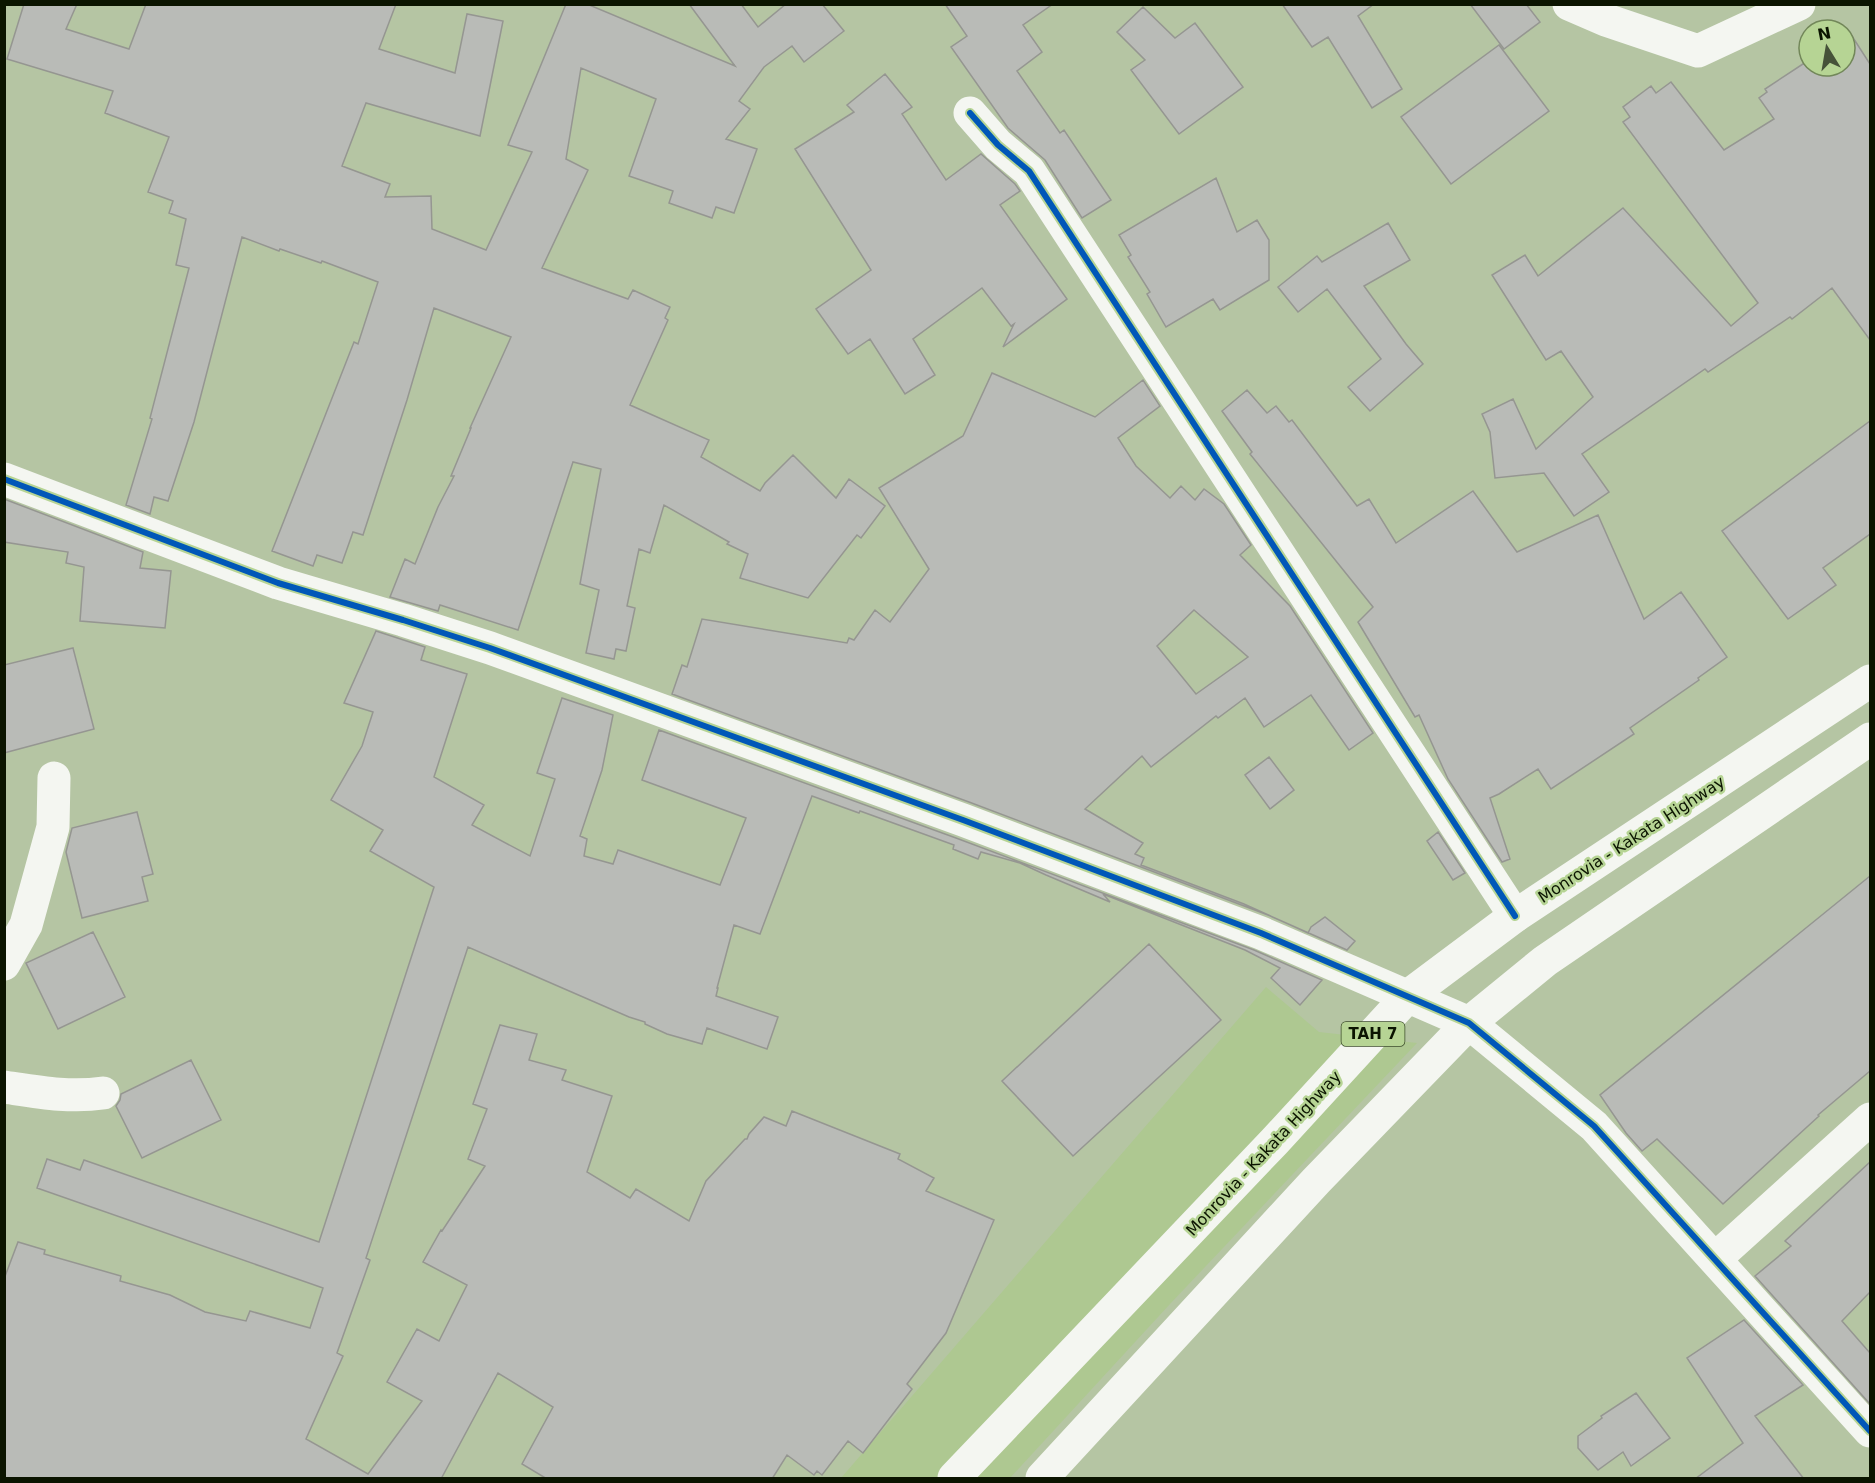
<svg xmlns="http://www.w3.org/2000/svg" width="1875" height="1483" viewBox="0 0 1875 1483" font-family="'DejaVu Sans',sans-serif">
  <style>
    .built { fill: #aec891 }
    .building { fill: #b9bbb7; stroke: #959691; stroke-width: 1.5; fill-rule: evenodd }
    .lines { fill: none; stroke-linecap: round; stroke-linejoin: round }
    .minor { stroke: #f4f6f1; stroke-width: 33 }
    .highway { stroke: #f4f6f1; stroke-width: 33 }
    .cycleway-casing { stroke: #b6d494; stroke-width: 10 }
    .cycleway { stroke: #0057b8; stroke-width: 6 }
    .labels { text-anchor: middle; stroke-width: 5; stroke-linejoin: round; paint-order: stroke }
    .shield { fill: #b6d494; stroke: #3e4e2c; stroke-width: 1.5 }
    .shield-label { font-size: 15px; font-weight: bold; fill: #0b1400 }
    .street-label { font-size: 16px; fill: #0b1400; stroke: #b6d494 }
  </style>
  <rect width="100%" height="100%" fill="#b5c5a3"/>
  <path class="built" d="M1266,987L1319,1032L1417,1043L1170,1304L1010,1478H841Z"/>
  <path class="building" d="M24,4H77L66,29L129,49L146,4H396L379,49L455,73L467,14L503,21L480,136L366,103L342,166L390,184L385,197L431,196L432,229L486,250L532,152L508,145L566,4H587L735,66L689,4H741L758,27L786,4H822L844,31L804,62L792,46L764,67L739,101L750,109L726,139L757,149L734,213L716,207L712,218L669,203L673,191L629,176L656,99L581,68L566,159L588,170L542,268L628,299L633,290L670,307L665,318L668,320L630,405L709,440L701,457L760,491L765,483L793,455L836,498L849,479L885,506L861,538L857,535L808,598L740,578L748,554L727,544L729,542L664,505L650,553L639,549L627,606L635,608L626,651L616,649L614,659L586,653L599,590L580,584L601,469L573,462L518,630L440,605L438,611L390,597L405,559L415,564L438,507L454,476H451L471,428H470L511,337L434,308L407,400L363,535L353,532L342,563L317,555L313,566L272,551L354,342L358,344L378,282L322,261L321,263L280,249L279,251L242,237L194,422L168,501L154,497L150,514L126,505L152,419L150,418L189,268L176,265L186,219L169,213L173,201L148,192L169,137L105,113L113,91L7,59Z
    M945,4H1053L1023,25L1042,52L1017,71L1060,133L1064,130L1111,200L1082,218L1045,160L1008,128L951,47L967,36Z
    M1282,4H1374L1358,16L1402,89L1372,108L1328,37L1312,47Z
    M1470,4H1526L1540,22L1504,49Z
    M1143,7L1175,38L1195,23L1243,87L1179,134L1131,70L1145,60L1117,32Z
    M1850,33L1870,64V340L1832,288L1792,319L1790,317L1708,372L1705,369L1582,454L1609,492L1574,516L1544,473L1495,478L1490,432L1482,414L1513,399L1536,449L1593,397L1561,351L1546,360L1492,275L1525,255L1538,276L1623,208L1731,326L1758,303L1623,122L1630,117L1623,107L1651,86L1656,93L1671,82L1724,150L1774,119L1759,98L1767,92L1765,89L1809,60V66H1845V36Z
    M1499,45L1549,111L1451,184L1401,117Z
    M885,74L912,107L902,114L946,180L981,154L1015,184L1020,191L1000,205L1067,299L1003,347L1014,324L1011,326L982,288L913,339L935,375L905,394L870,339L848,354L816,309L871,270L795,149L854,112L847,105Z
    M1216,178L1237,232L1257,220L1269,240V280L1220,310L1213,299L1166,327L1147,294L1150,292L1128,257L1131,255L1119,235Z
    M1388,223L1410,260L1364,286L1406,344L1423,364L1370,411L1348,387L1381,359L1327,289L1298,312L1278,287L1317,256L1322,262Z
    M992,373L1095,417L1143,380L1160,406L1118,438L1136,466L1170,498L1181,486L1195,500L1204,489L1224,504L1251,545L1240,555L1290,606L1373,733L1349,750L1311,695L1264,727L1245,698L1218,718L1216,716L1151,767L1142,756L1085,809L1143,843L1135,854L1144,858L1141,865L1244,904L1308,933L1311,927L1325,917L1355,941L1347,950L1268,915L969,802L672,694L682,665L687,667L702,619L847,643L849,638L854,640L875,610L890,622L929,569L879,488L963,436ZM1194,610L1248,657L1196,694L1157,646Z
    M1247,390L1267,413L1276,406L1289,422L1292,420L1357,506L1369,499L1396,543L1473,491L1517,552L1598,515L1644,619L1681,592L1727,657L1698,678L1699,680L1630,728L1634,734L1551,789L1538,769L1499,794L1490,798L1510,859L1502,862L1448,779L1419,715L1415,717L1358,622L1373,607L1250,454L1252,452L1222,411Z
    M1870,421V534L1823,568L1836,585L1788,619L1722,531Z
    M4,499L143,552L140,568L171,571L165,628L80,621L84,567L66,563L68,552L4,542Z
    M376,631L425,647L421,660L467,674L434,777L484,805L472,825L530,856L555,779L537,773L562,698L613,715L602,770L580,836L587,839L584,856L613,864L618,850L720,885L746,818L642,780L659,730L956,838L1254,950L1322,980L1300,1005L1271,978L1280,968L1245,950L1103,894L1110,902L1046,875L1020,863L981,852L978,859L953,849L954,845L860,811L859,813L812,796L760,934L734,925L717,988H718L716,996L778,1017L767,1049L707,1028L702,1044L667,1034L645,1024V1022L629,1017L468,947L366,1258L370,1260L337,1353L343,1356L306,1439L368,1474L422,1401L387,1382L417,1329L439,1341L467,1285L423,1262L441,1230L442,1231L485,1166L468,1159L487,1109L473,1104L500,1025L537,1034L529,1060L566,1070L562,1080L612,1096L587,1172L630,1198L636,1189L689,1221L706,1181L745,1139H747L749,1134L764,1117L786,1126L792,1111L900,1154L898,1159L934,1178L926,1191L994,1220L946,1333L907,1384L912,1389L863,1453L848,1441L822,1475L817,1471L814,1475L787,1455L772,1479H547L522,1464L553,1407L498,1373L441,1479H4V1279L18,1242L45,1250L44,1254L121,1276L120,1281L170,1295L205,1312L246,1321L250,1311L310,1328L323,1288L37,1188L47,1159L80,1170L84,1160L319,1242L434,887L370,851L383,830L331,800L362,746L373,712L344,703Z
    M73,648L94,729L4,753V665Z
    M1269,757L1294,790L1270,809L1245,775Z
    M137,812L153,874L142,877L148,901L82,918L66,852L72,828Z
    M1438,832L1465,873L1453,880L1427,841Z
    M1870,876V1071L1818,1115L1819,1116L1723,1204L1657,1139L1642,1151L1626,1133L1600,1095Z
    M93,932L125,997L58,1029L26,963Z
    M1149,944L1221,1020L1073,1156L1002,1081Z
    M191,1060L221,1120L142,1158L116,1106L120,1100L121,1094Z
    M1870,1162V1292L1842,1321L1870,1353V1404L1755,1276L1791,1246L1785,1241Z
    M1744,1320L1803,1385L1755,1416L1804,1479H1695L1743,1443L1687,1358Z
    M1636,1393L1670,1438L1631,1466L1623,1452L1598,1470L1578,1448V1436L1602,1418L1601,1416Z"/>
  <g class="lines">
    <path class="minor" d="M1569,4L1606,20L1698,51L1799,4
      M970,113L998,145L1029,171L1515,916
      M4,479L278,583L403,620L490,648L963,820L1261,933L1469,1023L1594,1126L1870,1431
      M4,964L26,925L53,827L54,778
      M4,1087C38,1092 70,1098 103,1093
      M1715,1259L1870,1119"/>
    <path class="highway" d="M954,1478L1274,1142L1408,996L1515,916L1870,681
      M1042,1478L1316,1181L1469,1023L1545,961L1870,739"/>
    <g class="cycleway-casing">
      <path id="cycleway" d="M970,113L998,145L1029,171L1515,916
        M4,479L278,583L403,620L490,648L963,820L1261,933L1469,1023L1594,1126L1870,1431"/>
    </g>
    <use href="#cycleway" class="cycleway"/>
  </g>
  <g class="labels">
    <rect class="shield" x="1341.5" y="1022" width="63" height="24" rx="4.5"/>
    <g class="shield-label">
      <text x="1373" y="1039">TAH 7</text>
    </g>
    <g class="street-label">
      <text transform="translate(1631 839) rotate(-33)" y="6">Monrovia - Kakata Highway</text>
      <text transform="translate(1263 1153) rotate(-47)" y="6">Monrovia - Kakata Highway</text>
    </g>
  </g>
  <rect width="1875" height="1483" fill="none" stroke="#0b1400" stroke-width="12"/>
  <g transform="translate(1827 48) rotate(349)"><circle r="28" fill="#b6d494" stroke="#728759" stroke-width="1.5"/>
  <path d="M0-4.5L10 22L0 15L-10 22Z" fill="#465239"/>
  <text y="-9" font-size="16" font-weight="bold" text-anchor="middle" fill="#0b1400">N</text>
  </g>
</svg>
